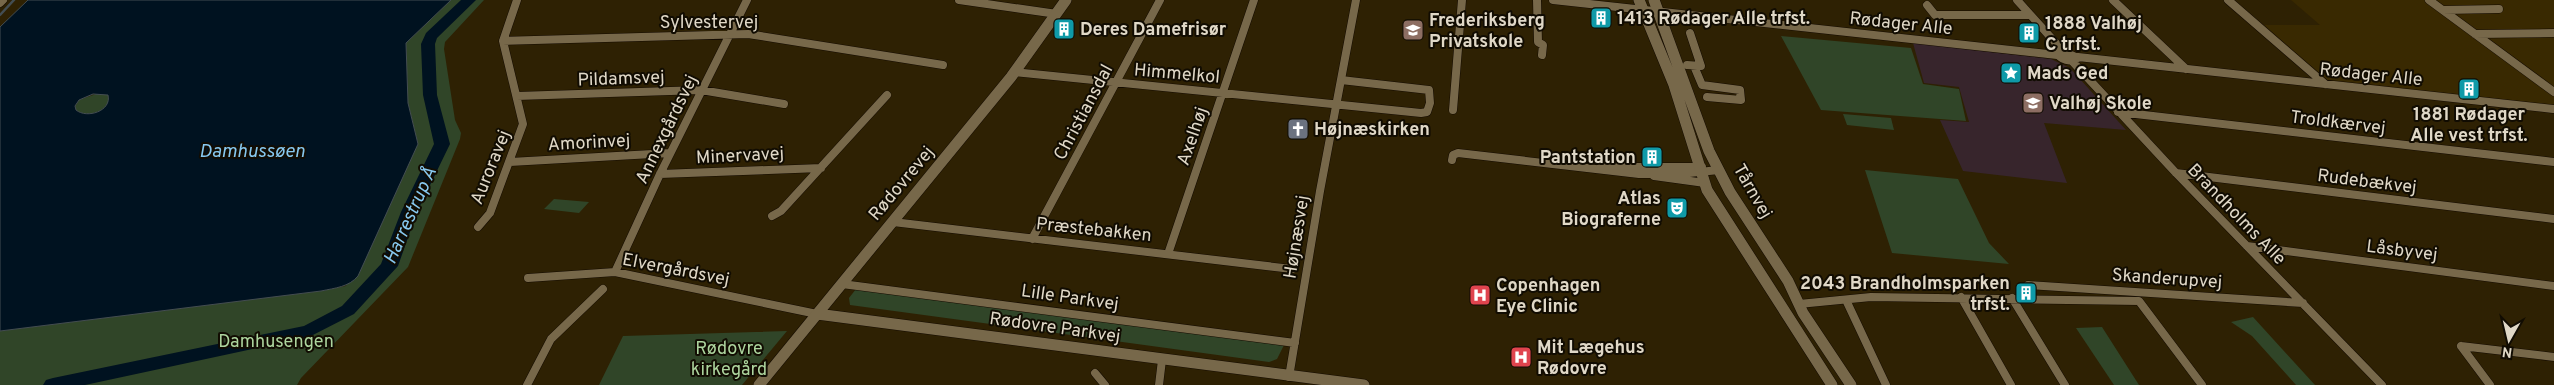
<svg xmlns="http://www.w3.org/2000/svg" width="2554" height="385" viewBox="0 0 2554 385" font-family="Overpass,sans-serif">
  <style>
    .built { fill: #392901 }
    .education { fill: #37252c }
    .green { fill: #304528 }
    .water { fill: #001220; stroke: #434d52; fill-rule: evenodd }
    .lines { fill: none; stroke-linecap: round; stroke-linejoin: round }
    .stream { stroke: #434d52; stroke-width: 2.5 }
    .river { fill: #001220; fill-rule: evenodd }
    .street-casing { stroke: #140b00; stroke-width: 9 }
    .secondary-casing { stroke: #140b00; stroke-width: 12 }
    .street { stroke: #77684a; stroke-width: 8 }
    .secondary { stroke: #77684a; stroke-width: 11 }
    .labels { text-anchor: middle; stroke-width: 4; stroke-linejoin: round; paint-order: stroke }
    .poi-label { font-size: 18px; font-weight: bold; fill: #e0d8c7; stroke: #110c02; text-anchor: start }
    .street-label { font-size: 18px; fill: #e0d8c7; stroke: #110c02 }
    .park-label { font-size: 18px; fill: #add59e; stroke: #110c02 }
    .water-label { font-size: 19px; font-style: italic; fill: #87c8ef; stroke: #110c02 }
  </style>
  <rect width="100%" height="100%" fill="#2e2103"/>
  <path class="built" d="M2291,0H2554V106L2328,81L2264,25H2320Z"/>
  <path class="education" d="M1913,43L2051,59L2070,68L2126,130L2044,123L2067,183L1963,171L1940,120L1969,122L1959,87L1924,83Z"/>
  <path class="green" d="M451,0H484L445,42L444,49L455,120L461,133L460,139L408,267L301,378L297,385H0V331L321,291L346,286L418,144L408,103L406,43Z
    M1781,36L1911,48L1923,84L1959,89L1966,121L1821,110Z
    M99,93L108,95L109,102C103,113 86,118 76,110L75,107L79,100Z
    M1843,114L1891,118L1894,130L1847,125Z
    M1865,170L1958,179L1989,243L2009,264L1892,253Z
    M554,199L589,202L579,213L544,209Z
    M856,289L1284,345L1277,359L1269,362L850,305L849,298Z
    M2253,317L2315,385H2296L2252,336L2231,322Z
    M2102,327L2139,385H2114L2076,328Z
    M787,331L742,385H599L623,336Z"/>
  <path class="water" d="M28,0H451L406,43L408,103L418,144L358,276C349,287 335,288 321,291L0,331V27ZM93,94L108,95C112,111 87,119 76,110L75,106L79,100Z"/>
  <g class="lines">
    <path class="stream" d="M0,15L14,0"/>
    <path class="river" d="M461,0H476L437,38L435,44L437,95L450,144L417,212L398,266L354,314L309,337L85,385H43L46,380L53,378L304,326L342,306L381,264L401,212L434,144L423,95L421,44L426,33Z"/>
    <g class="street-casing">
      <path id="street" d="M959,0L1057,14
        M1537,0L1538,42L1543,45L1542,55
        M1553,0L2057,55
        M2017,0L2063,51
        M2113,0L2186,69
        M2228,0L2325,84
        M2429,0L2554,92
        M0,3L3,0
        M1927,5L1935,15H2030
        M2443,10L2499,9
        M2475,34L2554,33
        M503,41L748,34L943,65
        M2063,51L2078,58C2070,62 2063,61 2057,54Z
        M2078,57L2553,109
        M2072,61L2176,173L2382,385
        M1687,65L1701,66L1690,33
        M1694,66L1702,85L1740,90L1741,100L1707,97
        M1014,72L1421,113L1427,112L1430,103L1429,90L1341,80
        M517,96L701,90L784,104
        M1453,110L1462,0
        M2118,112L2554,162
        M1452,160L1453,155L1458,153L1639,174L1689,173L1719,170
        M510,162L670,153
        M1601,167H1702
        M2176,173L2554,219
        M660,174L821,168
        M1654,176L1705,183
        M772,216L781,211L887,95
        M893,222L1292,269
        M478,227L490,213L523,124L503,41L517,0
        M1032,239L1160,0
        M2247,246L2554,286
        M1168,254L1254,0
        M615,272L660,174L747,0
        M528,278L615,272L817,314
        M842,284L1295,343
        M2028,285L2303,303
        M1961,297L2011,385
        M2012,298L2065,385
        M1846,300L1886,385
        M1799,304L1871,297L2139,301L2202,385
        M2461,346L2554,357
        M2461,346L2490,385
        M1095,373L1105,385
        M1289,377L1320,191L1356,0
        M527,385L551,339L603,289
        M1159,385L1162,360"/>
    </g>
    <g class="secondary-casing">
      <path id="secondary" d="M1639,0L1674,85L1707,190L1832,385
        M1654,0L1709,151L1730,192L1788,281L1803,313L1851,385
        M817,314L1364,385
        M759,385L1011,77L1066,0"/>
    </g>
    <use href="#street" class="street"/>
    <use href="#secondary" class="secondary"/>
  </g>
  <defs>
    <g id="building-square" transform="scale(1.125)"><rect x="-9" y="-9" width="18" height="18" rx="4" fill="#0f9aa8" stroke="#110c02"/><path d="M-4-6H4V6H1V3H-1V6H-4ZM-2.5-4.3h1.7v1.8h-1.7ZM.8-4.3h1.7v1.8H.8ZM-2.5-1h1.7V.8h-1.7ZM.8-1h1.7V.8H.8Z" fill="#fff"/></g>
    <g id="school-square" transform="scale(1.125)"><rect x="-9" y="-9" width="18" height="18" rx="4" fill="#8d6e63" stroke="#110c02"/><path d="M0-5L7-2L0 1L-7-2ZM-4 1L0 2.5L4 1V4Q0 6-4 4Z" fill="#fff"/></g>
    <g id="sight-square" transform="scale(1.125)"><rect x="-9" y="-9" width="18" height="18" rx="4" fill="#0f9aa8" stroke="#110c02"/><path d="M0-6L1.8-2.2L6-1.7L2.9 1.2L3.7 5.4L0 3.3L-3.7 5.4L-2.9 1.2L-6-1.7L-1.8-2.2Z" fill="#fff"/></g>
    <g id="church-square" transform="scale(1.125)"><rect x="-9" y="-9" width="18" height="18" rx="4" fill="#6b7280" stroke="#110c02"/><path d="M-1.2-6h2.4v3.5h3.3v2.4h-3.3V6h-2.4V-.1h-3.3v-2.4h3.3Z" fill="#fff"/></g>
    <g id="theatre-square" transform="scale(1.125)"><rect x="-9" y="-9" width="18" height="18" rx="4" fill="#0f9aa8" stroke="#110c02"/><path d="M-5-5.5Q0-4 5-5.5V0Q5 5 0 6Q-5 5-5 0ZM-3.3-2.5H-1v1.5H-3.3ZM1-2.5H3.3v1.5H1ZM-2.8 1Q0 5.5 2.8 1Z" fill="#fff"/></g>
    <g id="hospital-square" transform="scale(1.125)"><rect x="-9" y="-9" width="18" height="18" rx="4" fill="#e0444e" stroke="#110c02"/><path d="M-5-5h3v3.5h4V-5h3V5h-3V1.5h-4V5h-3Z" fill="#fff"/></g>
  </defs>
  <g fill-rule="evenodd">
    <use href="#building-square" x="1601" y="18"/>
    <use href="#building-square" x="1064" y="29"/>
    <use href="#school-square" x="1413" y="30"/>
    <use href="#building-square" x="2029" y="33"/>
    <use href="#sight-square" x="2011" y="73"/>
    <use href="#building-square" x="2469" y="89"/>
    <use href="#school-square" x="2033" y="103"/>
    <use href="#church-square" x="1298" y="129"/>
    <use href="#building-square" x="1652" y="157"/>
    <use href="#theatre-square" x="1677" y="208"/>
    <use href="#building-square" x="2026" y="293"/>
    <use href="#hospital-square" x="1480" y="295"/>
    <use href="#hospital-square" x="1521" y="357"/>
  </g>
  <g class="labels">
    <g class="poi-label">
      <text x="1617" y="24">1413 Rødager Alle trfst.</text>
      <text x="1429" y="26">Frederiksberg<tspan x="1429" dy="21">Privatskole</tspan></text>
      <text x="2045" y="29">1888 Valhøj<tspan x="2045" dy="21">C trfst.</tspan></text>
      <text x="1080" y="35">Deres Damefrisør</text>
      <text x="2027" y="79">Mads Ged</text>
      <text x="2049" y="109">Valhøj Skole</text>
      <text x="2469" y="120" text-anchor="middle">1881 Rødager<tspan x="2469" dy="21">Alle vest trfst.</tspan></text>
      <text x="1314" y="135">Højnæskirken</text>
      <text x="1636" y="163" text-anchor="end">Pantstation</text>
      <text x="1661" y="204" text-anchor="end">Atlas<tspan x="1661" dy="21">Biograferne</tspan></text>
      <text x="2010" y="289" text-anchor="end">2043 Brandholmsparken<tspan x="2010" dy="21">trfst.</tspan></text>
      <text x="1496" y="291">Copenhagen<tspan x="1496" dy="21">Eye Clinic</tspan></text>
      <text x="1537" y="353">Mit Lægehus<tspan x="1537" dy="21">Rødovre</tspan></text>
    </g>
    <g class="street-label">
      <text x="709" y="28">Sylvestervej</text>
      <text transform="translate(1901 23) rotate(6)" y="6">Rødager Alle</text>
      <text transform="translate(1177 73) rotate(5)" y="6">Himmelkol</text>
      <text transform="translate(2371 74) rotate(6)" y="6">Rødager Alle</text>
      <text transform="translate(621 78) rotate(-2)" y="6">Pildamsvej</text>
      <text transform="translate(1083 112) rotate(-62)" y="6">Christiansdal</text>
      <text transform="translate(2338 122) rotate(7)" y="6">Troldkærvej</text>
      <text transform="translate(666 129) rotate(-64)" y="6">Annexgårdsvej</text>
      <text transform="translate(1192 136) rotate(-71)" y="6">Axelhøj</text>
      <text transform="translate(589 142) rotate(-3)" y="6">Amorinvej</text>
      <text transform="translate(740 155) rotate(-3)" y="6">Minervavej</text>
      <text transform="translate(490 167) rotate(-68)" y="6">Auroravej</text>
      <text transform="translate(2367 181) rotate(7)" y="6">Rudebækvej</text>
      <text transform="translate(901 183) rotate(-50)" y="6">Rødovrevej</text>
      <text transform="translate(1753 191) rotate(60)" y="6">Tårnvej</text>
      <text transform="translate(2237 214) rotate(46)" y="6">Brandholms Alle</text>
      <text transform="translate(1094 229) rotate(6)" y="6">Præstebakken</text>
      <text transform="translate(1296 237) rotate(-81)" y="6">Højnæsvej</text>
      <text transform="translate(2402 250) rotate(7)" y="6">Låsbyvej</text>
      <text transform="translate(676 269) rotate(11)" y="6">Elvergårdsvej</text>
      <text transform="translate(2167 278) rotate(4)" y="6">Skanderupvej</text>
      <text transform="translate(1070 297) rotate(8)" y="6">Lille Parkvej</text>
      <text transform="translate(1055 327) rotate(8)" y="6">Rødovre Parkvej</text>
    </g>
    <g class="park-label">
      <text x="276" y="347">Damhusengen</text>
      <text x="729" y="354">Rødovre<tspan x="729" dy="21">kirkegård</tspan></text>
    </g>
    <g class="water-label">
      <text x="252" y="157">Damhussøen</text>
      <text transform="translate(409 215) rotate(-66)" y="7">Harrestrup Å</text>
    </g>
  </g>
  <g transform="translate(2509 340) rotate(188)" stroke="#110c02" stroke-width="4" paint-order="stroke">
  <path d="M0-4L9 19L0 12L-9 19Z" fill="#e0d8c7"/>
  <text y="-8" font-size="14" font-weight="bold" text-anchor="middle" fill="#e0d8c7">N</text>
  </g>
</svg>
